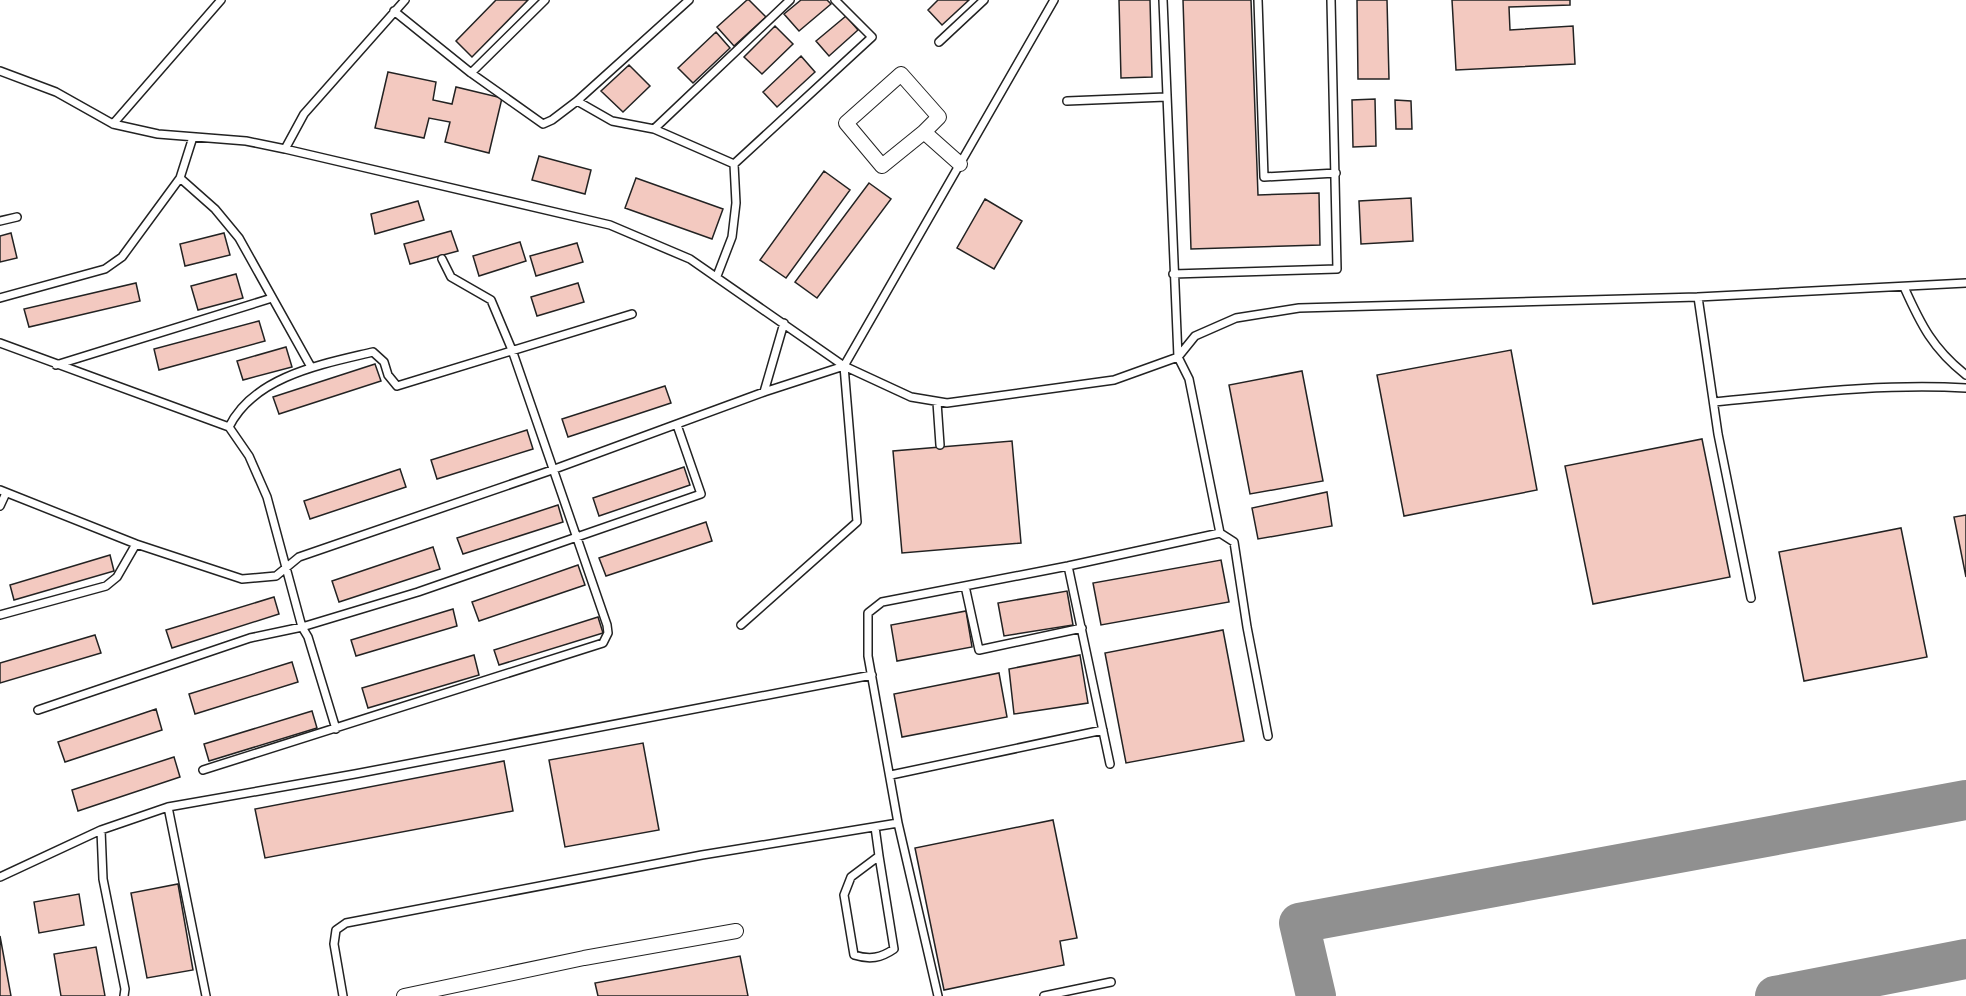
<svg xmlns="http://www.w3.org/2000/svg" width="1966" height="996" viewBox="0 0 1966 996" font-family="Lato,sans-serif">
  <style>
    .lines { fill: none; stroke-linecap: round; stroke-linejoin: round }
    .taxiway { stroke: #909090; stroke-width: 40 }
    .building { fill: #f3c9c0; stroke: #222; stroke-width: 1.5 }
    .service-casing { stroke: #222; stroke-width: 10 }
    .minor-casing { stroke: #222; stroke-width: 16 }
    .service { stroke: #fff; stroke-width: 7 }
    .minor { stroke: #fff; stroke-width: 14 }
  </style>
  <rect width="100%" height="100%" fill="#fff"/>
  <g class="lines">
    <path class="taxiway" d="M1316,996L1299,923L1966,800
      M1775,996L1966,959"/>
  </g>
  <path class="building" d="M496,0H528L472,57L456,41Z
    M747,0H749L766,17L734,46L717,27Z
    M801,0H827L831,4L799,31L784,14Z
    M938,0H969L942,25L928,10Z
    M1119,0H1150L1152,77L1121,78Z
    M1183,0H1251L1258,195L1319,193L1320,245L1191,249Z
    M1357,0H1387L1389,79H1358Z
    M1452,0H1570V5L1509,7L1510,30L1573,26L1575,64L1456,70Z
    M846,16L858,30L829,56L816,41Z
    M775,26L793,44L762,74L744,57Z
    M716,32L730,48L693,83L678,68Z
    M801,56L815,72L777,107L763,92Z
    M629,65L650,86L623,112L601,91Z
    M388,72L436,82L433,100L452,104L456,87L502,98L489,153L445,142L450,122L429,118L424,138L375,128Z
    M1375,99L1376,146L1353,147L1352,100Z
    M1395,100L1411,101L1412,129H1396Z
    M539,156L591,170L585,194L532,180Z
    M824,171L850,190L786,278L760,260Z
    M636,178L723,209L712,239L625,208Z
    M869,183L891,199L817,298L795,282Z
    M1411,198L1413,241L1361,244L1359,201Z
    M985,199L1022,221L994,269L957,248Z
    M418,201L424,220L375,234L371,214Z
    M451,231L458,251L410,264L404,244Z
    M11,233L17,258L0,262V236Z
    M224,233L230,255L185,266L180,244Z
    M520,242L526,261L479,276L473,256Z
    M577,243L583,262L536,276L530,256Z
    M236,274L243,298L198,310L191,286Z
    M136,283L140,301L29,327L24,309Z
    M578,283L584,302L537,316L531,297Z
    M259,321L265,341L159,370L154,349Z
    M286,347L292,367L243,380L237,361Z
    M1511,350L1537,490L1404,516L1377,375Z
    M375,364L381,381L279,414L273,397Z
    M1302,371L1323,481L1250,494L1229,385Z
    M665,386L671,403L568,437L562,419Z
    M527,430L533,449L437,479L431,460Z
    M1702,439L1730,577L1593,604L1565,466Z
    M1012,441L1021,543L902,553L893,451Z
    M684,467L690,485L599,516L593,498Z
    M400,469L406,487L310,519L304,501Z
    M1327,492L1332,526L1258,539L1252,508Z
    M558,505L563,522L463,554L457,538Z
    M1966,515V577L1954,517Z
    M706,522L712,541L606,576L599,558Z
    M1901,528L1927,657L1804,681L1779,552Z
    M433,547L440,569L339,602L332,581Z
    M110,555L114,571L14,600L10,585Z
    M1221,560L1229,602L1101,625L1093,583Z
    M578,565L585,585L479,621L472,602Z
    M1067,591L1073,625L1004,636L998,603Z
    M274,597L279,614L172,648L166,630Z
    M453,609L457,626L356,656L351,640Z
    M966,611L972,647L897,661L891,625Z
    M598,617L603,633L499,665L494,650Z
    M1223,630L1244,741L1126,763L1105,653Z
    M95,635L101,653L0,683V663Z
    M474,655L479,675L368,708L362,688Z
    M1080,655L1088,703L1014,714L1009,669Z
    M292,662L298,682L195,714L189,694Z
    M999,673L1007,717L902,737L894,694Z
    M156,709L162,730L65,762L58,742Z
    M312,711L317,728L209,761L204,744Z
    M643,743L659,830L565,847L549,760Z
    M174,757L180,777L78,811L72,790Z
    M504,761L513,811L265,858L255,809Z
    M1053,820L1077,938L1060,941L1064,965L944,990L915,848Z
    M178,884L193,970L147,978L131,893Z
    M79,894L84,925L39,933L34,902Z
    M0,936L11,996H0Z
    M96,947L105,996H61L54,954Z
    M740,956L748,996H598L595,983Z"/>
  <g class="lines">
    <g class="service-casing">
      <path id="service" d="M1258,0L1264,177L1336,173
        M394,11L471,73L543,124L552,120L577,101L689,0
        M939,42L984,0
        M0,71L56,92L113,124L158,134L246,141L285,149L610,225L690,259L844,366L911,397L947,403L1114,380L1178,357L1195,336L1236,318L1299,308L1698,297L1966,283
        M471,73L545,0
        M577,101L612,121L654,129L734,164L736,203L732,237L717,276
        M1067,101L1166,97
        M113,124L221,0
        M654,129L790,0
        M285,149L304,114L405,0
        M734,164L872,37L835,0
        M180,178L215,209L239,238L311,367
        M0,221L17,217
        M1173,274L1337,269L1331,0
        M1904,287C1921,325 1933,349 1966,375
        M1698,297L1718,434L1751,598
        M0,298L105,269L122,257L180,178L193,137
        M0,343L229,427L249,456L267,497L302,627L308,637L336,729
        M56,365L272,298
        M764,392L784,323
        M937,402L940,445
        M1714,402C1798,394 1881,383 1966,388
        M229,427C254,376 323,364 373,352L384,362L388,375L397,386L632,314
        M0,490L136,544L242,579L276,576L299,557L552,470L764,392L844,366L1054,0
        M0,506L6,493
        M1220,533L1234,542L1247,627L1268,736
        M1068,566L1110,764
        M965,586L979,650L1082,628
        M0,615L106,586L117,577L136,544
        M741,625L857,522L844,366
        M38,710L250,638L302,627L418,592L701,494L677,425
        M203,770L603,643L608,633L607,625L512,350L491,300L451,277L442,259
        M891,775L1103,730
        M168,807L206,996
        M898,823L938,996
        M875,827L879,856L851,877L844,895L854,955C870,960 881,958 894,949L879,856
        M101,830L103,879L125,989L124,996
        M0,877L101,830L168,807L355,774L872,675
        M343,996L334,944L336,930L346,923L702,855L898,823L868,656V613L882,602L1068,566L1220,533L1189,379L1178,357L1163,0
        M1044,996L1111,982"/>
    </g>
    <g class="minor-casing">
      <path id="minor" d="M924,132L939,117L901,74L846,123L882,166L924,132L960,164
        M404,996L584,958L736,931"/>
    </g>
    <use href="#service" class="service"/>
    <use href="#minor" class="minor"/>
  </g>
</svg>
